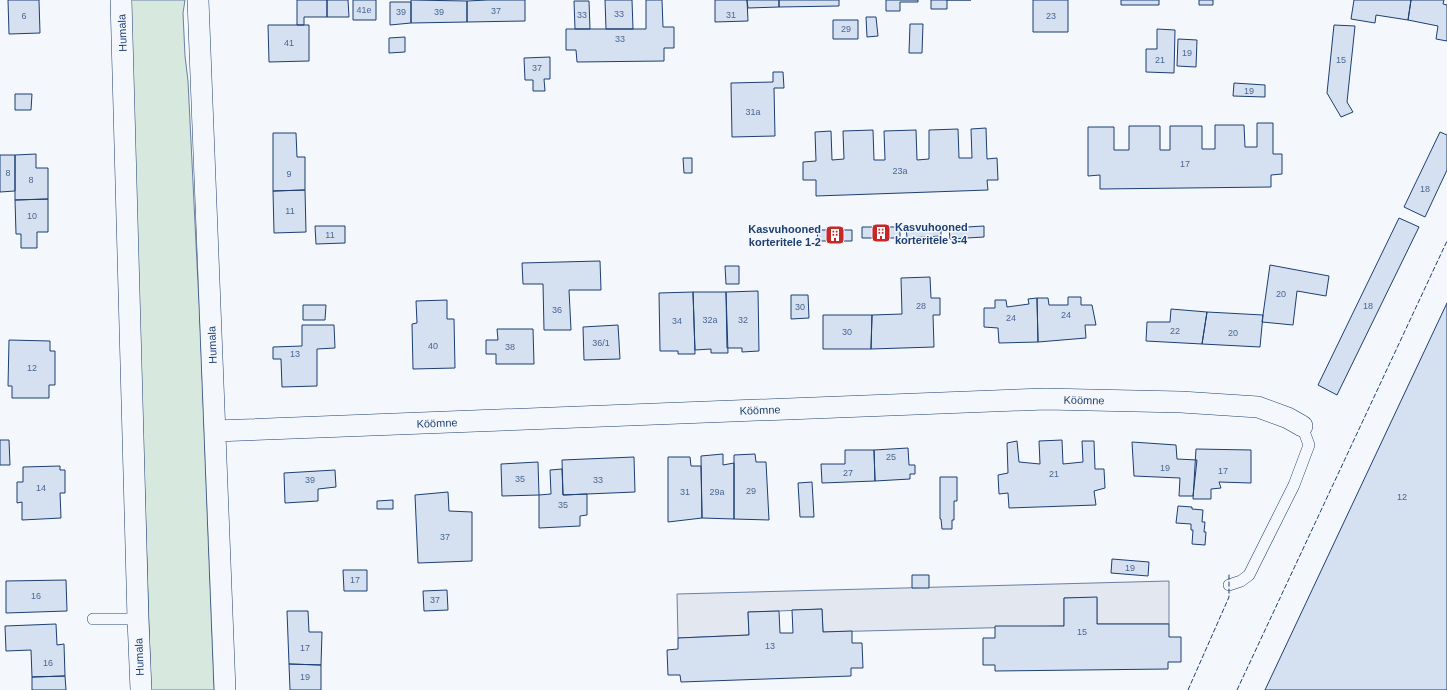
<svg xmlns="http://www.w3.org/2000/svg" width="1447" height="690" viewBox="0 0 1447 690" font-family="Arial,sans-serif">
  <style>
    .green { fill: #d7e8df; stroke: #687fa3 }
    .parking { fill: #e3e8f0; stroke: #687fa3 }
    .building { fill: #d5e0f0; stroke: #1d3f73 }
    .lines { fill: none; stroke-linecap: round; stroke-linejoin: round }
    .lane-casing { stroke: #1d3f73; stroke-width: 12 }
    .street-casing { stroke: #1d3f73; stroke-width: 22 }
    .lane { stroke: #f4f7fb; stroke-width: 11 }
    .street { stroke: #f4f7fb; stroke-width: 21 }
    .fence { stroke: #1d3f73; stroke-width: 1; stroke-dasharray: 5 2; stroke-linecap: butt }
    .labels { text-anchor: middle; stroke-width: 3; stroke-linejoin: round; paint-order: stroke }
    .number-label { font-size: 9px; fill: #4b6792 }
    .street-label { font-size: 11px; fill: #1d3f73; stroke: #f4f7fb }
    .poi-label { font-size: 11px; font-weight: bold; fill: #1d3f73; stroke: #f4f7fb; text-anchor: start }
  </style>
  <rect width="100%" height="100%" fill="#f4f7fb"/>
  <path class="green" d="M129,0H185L183,13L185,56L188,81L199,304L214,690H151Z"/>
  <path class="parking" d="M1169,581V624H1097V598H1064V626L823,632L822,609L779,611L748,612L749,635L678,638L677,594Z"/>
  <path class="building" d="M8,0H39L40,33L9,34Z
    M297,0H327V17H304V25H297Z
    M327,0H348L349,17H327Z
    M353,0H376V20H353Z
    M411,0L467,1V22L411,23Z
    M488,0H525V21L467,22V1Z
    M605,0H632L633,29H606Z
    M646,0H662L663,27H674V48H664V61L577,62L576,50H566V29H646Z
    M715,0H747L748,21L715,22Z
    M747,0H779V7L748,8Z
    M779,0H839V6L779,7Z
    M886,0H918V2H900V11H886Z
    M931,0H971H947V9H931Z
    M1033,0H1068V32H1033Z
    M1121,0H1159V5H1121Z
    M1199,0H1213V5H1199Z
    M1354,0H1411L1408,20L1376,15L1375,23L1351,19Z
    M1411,0H1444L1443,4L1447,5V41L1436,39L1438,26L1408,20Z
    M574,1H589L590,29H575Z
    M390,2H411V23L390,25Z
    M866,17H876L878,36L867,37Z
    M833,20H858V39H833Z
    M910,24H923L922,53H909Z
    M268,25H309V61L269,62Z
    M1334,25L1355,26L1347,102L1353,112L1341,117L1327,93Z
    M1157,29L1175,30L1174,73L1146,72V49H1157Z
    M405,37V52L389,53V38Z
    M1178,39L1197,40L1196,67L1177,66Z
    M550,57V79H544L545,91H533V80H525L524,58Z
    M773,72H783L784,88H774L775,136L732,137L731,83L773,82Z
    M1234,83L1265,85V97L1233,96Z
    M15,94H32L31,110H15Z
    M1257,123H1273V154H1282V174L1271,175V187L1100,189V175L1088,176V127H1114V150H1129V126H1160V150H1170V126H1202V149H1215V125H1244L1245,147H1257Z
    M986,128L987,159L997,158L998,180H987L988,190L816,196V180H803V162L816,161L815,132L831,131L832,160L844,159L843,131L873,130L874,160H885L884,131L916,130L917,160L929,159V130L958,129L959,158H972L971,129Z
    M1440,132L1447,135V170L1425,217L1404,207Z
    M273,133H296L297,157H305V190L273,191Z
    M36,154V168H48V199L15,200V155Z
    M0,155H15V191L0,192Z
    M683,158H692V173H684Z
    M305,190L306,232L274,233L273,191Z
    M48,199V232H37V248H21V234H16L15,200Z
    M1399,218L1419,227L1337,395L1318,385Z
    M941,225V236L907,238L906,226Z
    M315,226H345V243L316,244Z
    M984,226V237L950,239L949,228Z
    M862,227H900V238H862Z
    M818,230H852V241H817Z
    M600,261L601,290H569L571,330H544L543,284H523L522,263Z
    M1270,265L1329,276L1326,296L1297,291L1293,325L1262,322Z
    M725,266H739V284H726Z
    M930,277L931,298H940V315H933L934,347L871,349L872,315L902,314L901,278Z
    M758,291L759,351L742,352V348H727L726,292Z
    M693,292L695,354H678V351H660L659,293Z
    M693,292H726L728,353H711V349L695,350Z
    M791,295H808L809,318L791,319Z
    M1068,297H1081V305H1092L1096,325H1085L1086,338L1038,342L1037,298H1048L1049,305H1068Z
    M1037,298L1038,342L999,343L998,328L984,327V308H995V300H1006L1007,307L1029,304L1028,299Z
    M447,300V319H454L455,368L413,369L412,324L417,323L416,301Z
    M1447,303V690H1265Z
    M303,305H326L325,320H303Z
    M1171,309L1207,312L1202,344L1146,341L1147,322H1170Z
    M1207,312L1263,315L1260,347L1202,344Z
    M823,315H872L871,349H823Z
    M302,325H334L335,348L317,349V386L282,387L281,359H273V347L302,346Z
    M618,325L620,359L584,360L583,327Z
    M497,329H533L534,364H496V354H486V340H498Z
    M9,340L50,341V351H55V385H49V398H12V386H8Z
    M0,440H9L10,465H0Z
    M1062,440L1063,464L1083,462L1082,441H1094L1095,469H1104L1105,488L1094,491L1096,505L1009,508L1008,493L999,494L998,475L1008,473L1007,443L1017,441L1019,462L1040,464L1039,441Z
    M1132,442L1176,445L1177,459L1197,460L1193,496H1179L1180,478L1134,476Z
    M908,448L909,465H915V474H910V479L875,481L874,450Z
    M1196,449L1251,450V483L1219,482L1221,488L1211,489V499H1193Z
    M845,450H874L875,481L822,483L821,464H845Z
    M723,454V465L734,463V519L702,518L701,456Z
    M755,454L756,462H766L769,520L734,519V455Z
    M634,457L635,492L563,495L562,460Z
    M668,457H690L691,466H701L702,518L668,522Z
    M538,462L539,495L502,496L501,464Z
    M60,466V470H65V493H60L61,518L22,520V502L17,503V482H23V467Z
    M562,469L563,495L587,494V515L580,516V526L539,528V495L551,494L550,470Z
    M335,470L336,487L318,489V501L285,503L284,473Z
    M940,477H957V501H954V520H952V529H942L941,519H940Z
    M812,482L814,517H800L798,483Z
    M448,492L449,511L472,512V561L418,563L415,495Z
    M393,500V509H377V501Z
    M1178,506L1192,507V509L1203,510L1202,522H1205L1204,532H1206L1205,545L1192,544L1193,530H1191V524L1176,523Z
    M1112,559L1149,562L1148,576L1111,573Z
    M343,570H367V591H344Z
    M912,575H929V588H912Z
    M66,580L67,611L6,613V581Z
    M447,590L448,610L424,611L423,591Z
    M1097,597V624H1169V637H1181V662H1168V669L995,671V665H983V638H995V626H1064V598Z
    M822,609L823,632L852,631V643H862L863,668H851V676L681,682L680,675H668L667,650L678,649V638L749,635L748,612L779,611L780,633H793L792,610Z
    M287,611H308L309,632H322L321,665L289,664Z
    M56,624L57,645L64,644L65,676L32,677L31,650L6,651L5,626Z
    M289,664L321,665V690H290Z
    M65,676L66,690H32V677Z"/>
  <g class="lines">
    <g class="lane-casing">
      <path id="lane" d="M1229,585L1241,581L1249,575L1294,485L1309,445L1302,426
        M93,619H138"/>
    </g>
    <g class="street-casing">
      <path id="street" d="M121,0L138,619L141,690
        M198,0L225,690
        M215,431L1045,399L1181,402L1258,407L1288,418L1302,426"/>
    </g>
    <use href="#lane" class="lane"/>
    <use href="#street" class="street"/>
    <path class="fence" d="M1188,690L1229,597V574
      M1237,690L1447,241"/>
  </g>
  <defs>
    <g id="building-square" transform="scale(1)"><rect x="-9" y="-9" width="18" height="18" rx="4" fill="#c62828" stroke="#f4f7fb"/><path d="M-4-6H4V6H1V3H-1V6H-4ZM-2.5-4.3h1.7v1.8h-1.7ZM.8-4.3h1.7v1.8H.8ZM-2.5-1h1.7V.8h-1.7ZM.8-1h1.7V.8H.8Z" fill="#fff"/></g>
  </defs>
  <g fill-rule="evenodd">
    <use href="#building-square" x="881" y="233"/>
    <use href="#building-square" x="835" y="235"/>
  </g>
  <g class="labels">
    <g class="number-label">
      <text x="364" y="13">41e</text>
      <text x="496" y="14">37</text>
      <text x="401" y="15">39</text>
      <text x="439" y="15">39</text>
      <text x="619" y="17">33</text>
      <text x="582" y="18">33</text>
      <text x="731" y="18">31</text>
      <text x="24" y="19">6</text>
      <text x="1051" y="19">23</text>
      <text x="846" y="32">29</text>
      <text x="620" y="42">33</text>
      <text x="289" y="46">41</text>
      <text x="1187" y="56">19</text>
      <text x="1160" y="63">21</text>
      <text x="1341" y="63">15</text>
      <text x="537" y="71">37</text>
      <text x="1249" y="94">19</text>
      <text x="753" y="115">31a</text>
      <text x="1185" y="167">17</text>
      <text x="900" y="174">23a</text>
      <text x="8" y="176">8</text>
      <text x="289" y="177">9</text>
      <text x="31" y="183">8</text>
      <text x="1425" y="192">18</text>
      <text x="290" y="214">11</text>
      <text x="32" y="219">10</text>
      <text x="330" y="238">11</text>
      <text x="1281" y="297">20</text>
      <text x="921" y="309">28</text>
      <text x="1368" y="309">18</text>
      <text x="800" y="310">30</text>
      <text x="557" y="313">36</text>
      <text x="1066" y="318">24</text>
      <text x="1011" y="321">24</text>
      <text x="710" y="323">32a</text>
      <text x="743" y="323">32</text>
      <text x="677" y="324">34</text>
      <text x="1175" y="334">22</text>
      <text x="847" y="335">30</text>
      <text x="1233" y="336">20</text>
      <text x="601" y="346">36/1</text>
      <text x="433" y="349">40</text>
      <text x="510" y="350">38</text>
      <text x="295" y="357">13</text>
      <text x="32" y="371">12</text>
      <text x="891" y="460">25</text>
      <text x="1165" y="471">19</text>
      <text x="1223" y="474">17</text>
      <text x="848" y="476">27</text>
      <text x="1054" y="477">21</text>
      <text x="520" y="482">35</text>
      <text x="310" y="483">39</text>
      <text x="598" y="483">33</text>
      <text x="41" y="491">14</text>
      <text x="751" y="494">29</text>
      <text x="685" y="495">31</text>
      <text x="717" y="495">29a</text>
      <text x="1402" y="500">12</text>
      <text x="563" y="508">35</text>
      <text x="445" y="540">37</text>
      <text x="1130" y="571">19</text>
      <text x="355" y="583">17</text>
      <text x="36" y="599">16</text>
      <text x="435" y="603">37</text>
      <text x="1082" y="635">15</text>
      <text x="770" y="649">13</text>
      <text x="305" y="651">17</text>
      <text x="48" y="666">16</text>
      <text x="305" y="680">19</text>
    </g>
    <g class="street-label">
      <text transform="translate(122 33) rotate(-92)" y="4">Humala</text>
      <text transform="translate(212 345) rotate(-92)" y="4">Humala</text>
      <text transform="translate(1084 400) rotate(1)" y="4">Köömne</text>
      <text transform="translate(760 410) rotate(-2)" y="4">Köömne</text>
      <text transform="translate(437 423) rotate(-2)" y="4">Köömne</text>
      <text transform="translate(139 657) rotate(-92)" y="4">Humala</text>
    </g>
    <g class="poi-label">
      <text x="895" y="231">Kasvuhooned<tspan x="895" dy="13">korteritele 3-4</tspan></text>
      <text x="821" y="233" text-anchor="end">Kasvuhooned<tspan x="821" dy="13">korteritele 1-2</tspan></text>
    </g>
  </g>
</svg>
